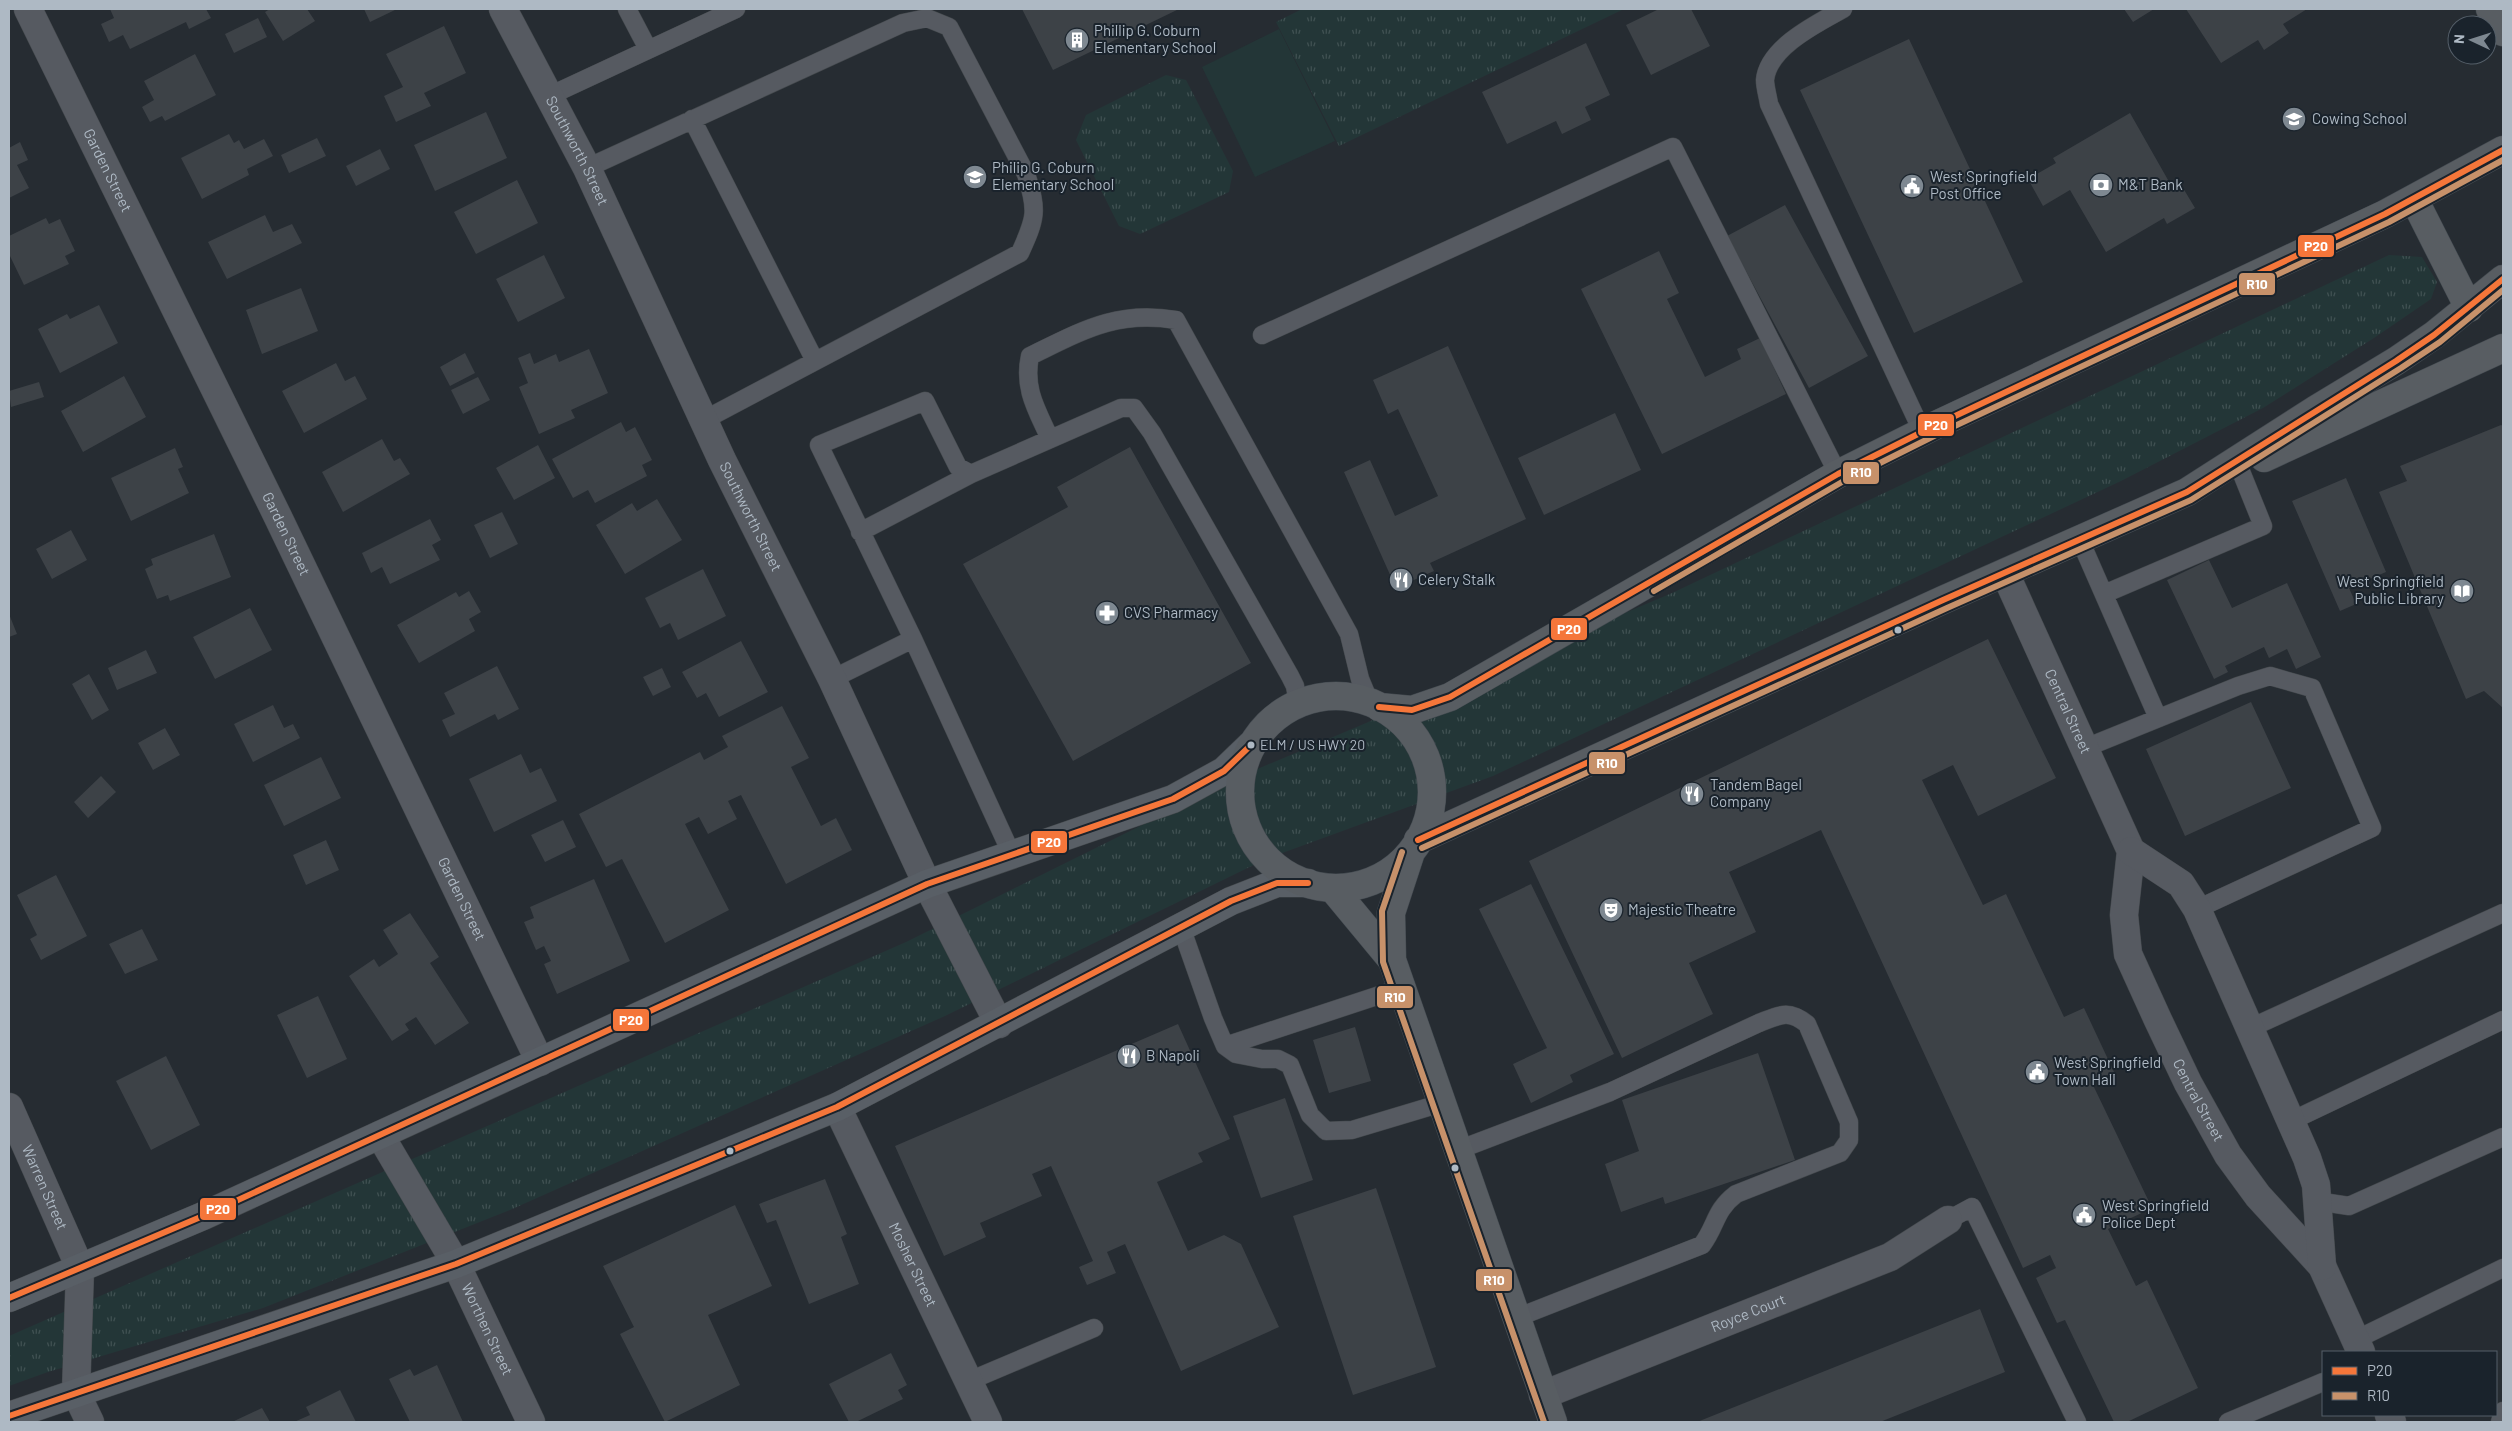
<svg xmlns="http://www.w3.org/2000/svg" width="2512" height="1431" viewBox="0 0 2512 1431" font-family="Barlow,sans-serif">
  <style>
    .grass { fill: url(#grass-tufts) }
    .pitch { fill: #233637 }
    .building { fill: #3d4247 }
    .lines { fill: none; stroke-linecap: round; stroke-linejoin: round }
    .lane-casing { stroke: #43484c; stroke-width: 19 }
    .street-casing { stroke: #43484c; stroke-width: 29 }
    .secondary-casing { stroke: #43484c; stroke-width: 29 }
    .primary-casing { stroke: #42494f; stroke-width: 29 }
    .lane { stroke: #565a61; stroke-width: 18 }
    .street { stroke: #565a61; stroke-width: 28 }
    .secondary { stroke: #595f66; stroke-width: 28 }
    .primary { stroke: #585d62; stroke-width: 28 }
    .bus-1-casing { stroke: #1a232c; stroke-width: 10 }
    .bus-2-casing { stroke: #1a232c; stroke-width: 10 }
    .bus-1 { stroke: #f5763a; stroke-width: 6 }
    .bus-2 { stroke: #c7916a; stroke-width: 6 }
    .bus-dot { fill: #aeb9c4; stroke: #1a232c; stroke-width: 2 }
    .labels { text-anchor: middle; stroke-width: 4; stroke-linejoin: round; paint-order: stroke }
    .bus-label { font-size: 14px; fill: #aeb9c4; stroke: #1a232c; text-anchor: start }
    .poi-label { font-size: 15px; fill: #aeb9c4; stroke: #1a232c; text-anchor: start }
    .street-label { font-size: 15px; fill: #aeb9c4; stroke: #1a232c }
    .line-badge { stroke: #1a232c; stroke-width: 2 }
    .badge-label { font-size: 14px; text-anchor: middle; font-weight: bold; fill: #fff }
  </style>
  <defs>
    <pattern id="grass-tufts" width="24" height="20" patternUnits="userSpaceOnUse" patternTransform="scale(1.25)"><rect width="24" height="20" fill="#233637"/><path d="M3 7l-1-3M5 7V3M7 7l1-3M15 17l-1-3M17 17v-4M19 17l1-3" fill="none" stroke="#405152"/></pattern>
  </defs>
  <rect width="100%" height="100%" fill="#262c32"/>
  <path class="grass" d="M1302,9H1624L1339,146L1276,22Z
    M1166,75L1186,80L1233,171L1229,192L1140,234L1119,226L1076,140L1086,115Z
    M2389,255L2422,257L2437,282L2431,299L2374,338L2263,408L2121,481L1493,776L1266,859L945,1016L510,1210L263,1308L48,1372L9,1386V1336L906,942L1241,776L1672,593Z"/>
  <path class="pitch" d="M1279,29L1335,141L1255,177L1202,67Z"/>
  <path class="building" d="M110,9H206L211,18L189,29L186,22L130,49L123,35L109,42L101,24L114,18Z
    M270,9H307L315,21L283,41L265,12Z
    M364,9H397L370,22Z
    M1022,9H1179L1053,70Z
    M1659,9H1691L1710,46L1651,75L1626,25Z
    M2124,9H2154L2133,22Z
    M2186,9H2307L2283,24L2289,33L2264,50L2258,40L2221,63Z
    M258,18L267,37L234,53L225,34Z
    M444,26L466,73L424,93L431,106L396,122L384,96L403,87L386,54Z
    M1909,39L2023,282L1914,333L1800,90Z
    M1586,43L1610,95L1585,107L1591,120L1562,134L1556,121L1507,144L1482,92Z
    M195,54L216,95L165,121L162,116L150,122L142,107L154,100L144,81Z
    M486,112L507,158L435,191L414,145Z
    M2130,113L2172,187L2180,183L2195,208L2167,224L2164,218L2106,252L2070,190L2043,206L2028,179L2056,163L2053,158Z
    M229,134L234,143L239,140L244,149L264,139L273,156L247,169L249,175L202,199L181,158Z
    M317,138L326,156L289,173L281,155Z
    M20,142L28,160L17,165L29,188L9,198V148Z
    M380,149L390,169L356,186L346,166Z
    M517,180L538,223L476,254L454,212Z
    M1785,205L1868,356L1809,388L1727,236Z
    M265,215L273,232L292,224L302,243L227,279L208,242Z
    M46,218L49,224L60,219L75,251L65,256L69,264L24,285L9,254V236Z
    M1659,251L1679,293L1667,299L1705,377L1741,359L1737,349L1760,338L1786,394L1662,454L1581,289Z
    M544,255L565,298L518,322L496,279Z
    M301,288L318,331L262,354L246,310Z
    M99,305L118,343L60,373L38,329L67,314L70,319Z
    M1448,346L1526,519L1430,563L1434,571L1396,588L1344,472L1370,460L1395,516L1438,496L1398,409L1388,414L1373,380Z
    M589,349L608,393L571,410L575,418L539,434L519,387L528,383L518,358L530,353L534,364L556,354L559,362Z
    M465,353L475,373L450,386L440,367Z
    M336,363L345,381L355,376L367,399L304,433L282,391Z
    M124,376L146,417L83,452L61,411Z
    M478,377L490,400L463,414L451,390Z
    M39,382L44,397L11,407L9,391Z
    M1615,413L1641,470L1544,515L1518,458Z
    M621,422L626,432L635,427L652,460L642,465L647,476L595,503L588,490L573,498L552,459Z
    M2501,425L2503,426V708L2484,691L2466,699L2379,492L2407,481L2400,466Z
    M382,439L394,461L400,458L410,474L343,512L322,472Z
    M538,445L555,478L514,500L496,468Z
    M1130,447L1251,663L1073,761L963,564L1068,507L1057,487Z
    M175,448L183,467L178,469L189,493L131,521L111,478Z
    M2346,478L2386,572L2349,588L2356,604L2340,611L2292,501Z
    M657,499L682,540L625,574L596,525L632,503L637,511Z
    M502,512L518,544L490,558L474,525Z
    M430,519L441,540L432,545L440,560L390,584L382,567L371,573L362,553Z
    M71,530L87,560L52,579L36,549Z
    M214,534L231,577L170,601L168,595L157,599L145,569L153,565L151,559Z
    M2209,560L2232,608L2287,583L2321,657L2296,669L2287,649L2269,658L2264,647L2225,666L2228,672L2214,679L2167,580Z
    M703,569L726,616L678,640L670,623L660,628L645,598Z
    M469,591L481,612L469,619L475,631L419,663L397,625L456,592L459,597Z
    M250,608L272,650L215,679L193,637Z
    M9,614L17,634L9,637Z
    M1988,639L2056,778L1978,816L1953,765L1922,780L1983,905L2006,894L2064,1017L2084,1008L2114,1072L2092,1083L2152,1208L2108,1229L2136,1286L2147,1280L2198,1388L2127,1422H2114L2065,1320L2057,1323L2036,1278L2056,1268L2050,1255L2023,1268L1821,830L1729,872L1756,932L1689,963L1713,1014L1622,1058L1529,861Z
    M741,641L768,692L719,717L706,693L697,698L682,672Z
    M146,650L157,673L117,690L108,668Z
    M497,666L519,709L498,720L495,714L450,737L442,720L455,714L444,693Z
    M662,668L671,687L653,696L643,677Z
    M89,674L109,710L92,720L72,684Z
    M2251,702L2291,788L2185,836L2146,749Z
    M273,705L284,728L293,724L300,738L253,762L234,724Z
    M782,706L809,758L791,767L821,826L836,818L852,850L786,884L741,795L728,801L737,819L708,834L699,817L685,824L729,910L665,943L622,859L606,867L579,814L700,752L704,760L728,747L722,736Z
    M165,728L180,755L153,770L138,743Z
    M521,754L530,773L541,768L557,801L494,832L469,779Z
    M321,757L341,798L284,826L264,785Z
    M101,776L116,792L88,818L74,802Z
    M563,820L576,847L545,862L531,835Z
    M326,840L339,870L306,885L293,855Z
    M56,875L87,936L41,960L30,939L37,935L17,895Z
    M594,879L630,961L557,994L544,964L551,961L544,946L536,950L524,922L534,918L530,907Z
    M1531,884L1614,1054L1570,1075L1573,1082L1531,1103L1513,1064L1547,1048L1479,909Z
    M410,913L439,957L430,963L469,1023L435,1045L416,1017L405,1024L409,1030L392,1041L349,976L374,959L379,967L398,954L383,930Z
    M142,929L158,960L125,974L109,944Z
    M318,996L347,1059L307,1078L277,1015Z
    M1178,1024L1230,1139L1198,1153L1203,1162L1157,1182L1188,1251L1224,1235L1241,1244L1279,1327L1181,1371L1125,1244L1107,1252L1116,1273L1087,1285L1079,1267L1093,1261L1051,1166L1032,1174L1042,1196L980,1223L986,1237L944,1256L895,1146Z
    M1355,1027L1371,1081L1329,1093L1313,1040Z
    M1758,1053L1795,1160L1665,1204L1663,1197L1621,1212L1605,1164L1639,1151L1622,1100Z
    M166,1056L200,1125L151,1150L116,1081Z
    M1285,1098L1313,1180L1261,1198L1233,1116Z
    M825,1179L847,1234L841,1237L859,1284L809,1304L776,1220L767,1223L759,1204Z
    M1376,1188L1436,1367L1353,1395L1293,1216Z
    M735,1205L772,1286L708,1315L740,1385L665,1422L620,1334L634,1327L603,1266Z
    M1980,1309L2005,1372L1880,1422H1697Z
    M891,1353L907,1385L898,1390L903,1399L856,1422H849L829,1384Z
    M437,1365L463,1422H410L389,1379L410,1369L414,1376Z
    M340,1390L356,1422H294L310,1415L306,1407Z
    M262,1408L270,1422H232Z"/>
  <g class="lines">
    <g class="lane-casing">
      <path id="lane" d="M627,9L648,49
        M1843,9C1818,23 1768,47 1765,80C1765,87 1768,97 1769,104L1922,431
        M549,96L736,9
        M692,119L815,361
        M587,168L903,23L927,18L949,27L1026,174C1038,211 1036,218 1020,253L704,420
        M1262,335L1673,147L1838,474
        M1050,439C1037,410 1023,389 1030,356C1082,331 1116,310 1176,320L1349,634L1360,679L1370,703
        M860,532L971,474
        M2080,540L2158,718
        M2104,594L2263,526L2240,469
        M832,679L913,639
        M2085,748L2238,686L2270,676L2312,688L2372,828L2197,909
        M1012,855L913,639L819,445L925,401L958,467L971,474L1121,408H1134L1152,433L1290,676L1295,686L1298,703
        M1181,927L1213,1018L1225,1046L1236,1054L1262,1059H1278L1290,1065L1310,1115L1326,1131L1352,1130L1442,1103
        M2248,1029L2503,913
        M1225,1046L1401,988
        M2291,1121L2503,1020
        M1458,1150L1610,1092L1759,1023C1780,1015 1788,1009 1807,1024L1849,1122V1140L1840,1153L1736,1194C1714,1211 1717,1225 1702,1245L1516,1318
        M2316,1201L2349,1206L2503,1137
        M1948,1220L1972,1207L2077,1422
        M2355,1340L2503,1268
        M969,1381L1094,1328
        M2228,1422L2323,1382
        M2500,1422L2503,1411"/>
    </g>
    <g class="street-casing">
      <g id="street">
        <path id="s1" d="M28,9L277,515L540,1062"/>
        <path id="s2" d="M503,9L587,168L722,460L832,679L927,884L999,1024"/>
        <path id="s3" d="M2005,573L2131,851L2124,915L2128,954L2158,1020L2188,1083L2228,1155L2258,1196L2322,1266L2361,1352"/>
        <path d="M2131,851L2181,884L2197,909L2307,1158L2316,1185L2322,1266"/>
        <path id="s4" d="M9,1107L80,1268L76,1393L90,1422"/>
        <path id="s5" d="M837,1107L988,1422"/>
        <path id="s6" d="M380,1135L456,1264L531,1422"/>
        <path id="s7" d="M1543,1395L1890,1257L1948,1220"/>
        <path d="M2389,1415L2392,1422"/>
      </g>
    </g>
    <g class="secondary-casing">
      <path id="secondary" d="M9,1298L203,1216L927,884L1173,799L1224,771L1251,745
        M9,1416L456,1264L837,1107L1231,901L1277,883H1308"/>
    </g>
    <g class="primary-casing">
      <path id="primary" d="M2490,9L2503,32
        M2414,199L2469,308
        M2264,458L2503,348
        M1240 792a96 96 0 1 1 192 0a96 96 0 1 1-192 0Z
        M1379,707L1412,710L1450,697L1838,474L1938,424L2385,214L2503,150
        M1418,840L1943,600L2187,492L2315,410L2396,361L2434,335L2503,279
        M1410,855L1391,913L1392,960L1553,1422
        M1334,890L1392,960"/>
    </g>
    <use href="#lane" class="lane"/>
    <use href="#street" class="street"/>
    <use href="#secondary" class="secondary"/>
    <use href="#primary" class="primary"/>
    <g class="bus-1-casing">
      <path id="bus-1" d="M1379,707L1412,710L1450,697L1838,474L1938,424L2385,214L2503,150
        M1418,840L1943,600L2187,492L2396,361L2434,335L2503,279
        M9,1298L203,1216L927,884L1173,799L1224,771L1251,745
        M9,1416L456,1264L837,1107L1231,901L1277,883H1308"/>
    </g>
    <g class="bus-2-casing">
      <path id="bus-2" d="M1654,591L1842,482L1942,432L2389,222L2503,160
        M1422,848L1947,608L2191,500L2401,368L2440,342L2503,290
        M1402,852L1382,911L1383,962L1544,1422"/>
    </g>
    <use href="#bus-1" class="bus-1"/>
    <use href="#bus-2" class="bus-2"/>
  </g>
  <defs>
    <g id="building-disc" transform="scale(1.25)"><circle r="9.5" fill="#7e8891" stroke="#1a232c"/><path d="M-4-6H4V6H1V3H-1V6H-4ZM-2.5-4.3h1.7v1.8h-1.7ZM.8-4.3h1.7v1.8H.8ZM-2.5-1h1.7V.8h-1.7ZM.8-1h1.7V.8H.8Z" fill="#fff"/></g>
    <g id="school-disc" transform="scale(1.25)"><circle r="9.5" fill="#7e8891" stroke="#1a232c"/><path d="M0-5L7-2L0 1L-7-2ZM-4 1L0 2.5L4 1V4Q0 6-4 4Z" fill="#fff"/></g>
    <g id="bank-disc" transform="scale(1.25)"><circle r="9.5" fill="#7e8891" stroke="#1a232c"/><path d="M-6-4H6V4H-6ZM0-2.3a2.3 2.3 0 1 0 0 4.6a2.3 2.3 0 1 0 0-4.6Z" fill="#fff"/></g>
    <g id="civic-disc" transform="scale(1.25)"><circle r="9.5" fill="#7e8891" stroke="#1a232c"/><path d="M-.6-6.5H3V-4.5H.6V-3L4-1V1h2V6H-6V1h2V-1L-.6-3ZM-1.2 2.5V6h2.4V2.5Z" fill="#fff"/></g>
    <g id="restaurant-disc" transform="scale(1.25)"><circle r="9.5" fill="#7e8891" stroke="#1a232c"/><path d="M-5-6h1v4h1v-4h1v4h1v-4h1v5L-1.5 .5V6h-2V.5L-5-1ZM5-6V6H3V1.5H1.5Q1.5-4 5-6Z" fill="#fff"/></g>
    <g id="library-disc" transform="scale(1.25)"><circle r="9.5" fill="#7e8891" stroke="#1a232c"/><path d="M-6-4Q-3-5.5-.7-3.5V5Q-3 3-6 4ZM6-4Q3-5.5 .7-3.5V5Q3 3 6 4Z" fill="#fff"/></g>
    <g id="pharmacy-disc" transform="scale(1.25)"><circle r="9.5" fill="#7e8891" stroke="#1a232c"/><path d="M-2-6h4v4h4v4h-4v4h-4v-4h-4v-4h4Z" fill="#fff"/></g>
    <g id="theatre-disc" transform="scale(1.25)"><circle r="9.5" fill="#7e8891" stroke="#1a232c"/><path d="M-5-5.5Q0-4 5-5.5V0Q5 5 0 6Q-5 5-5 0ZM-3.3-2.5H-1v1.5H-3.3ZM1-2.5H3.3v1.5H1ZM-2.8 1Q0 5.5 2.8 1Z" fill="#fff"/></g>
  </defs>
  <g fill-rule="evenodd">
    <use href="#building-disc" x="1077" y="40"/>
    <use href="#school-disc" x="2294" y="119"/>
    <use href="#school-disc" x="975" y="177"/>
    <use href="#bank-disc" x="2101" y="185"/>
    <use href="#civic-disc" x="1912" y="186"/>
    <use href="#restaurant-disc" x="1401" y="580"/>
    <use href="#library-disc" x="2462" y="591"/>
    <use href="#pharmacy-disc" x="1107" y="613"/>
    <use href="#restaurant-disc" x="1692" y="794"/>
    <use href="#theatre-disc" x="1611" y="910"/>
    <use href="#restaurant-disc" x="1129" y="1056"/>
    <use href="#civic-disc" x="2037" y="1072"/>
    <use href="#civic-disc" x="2084" y="1215"/>
  </g>
  <g class="bus-dot">
    <circle cx="1898" cy="630" r="4.5"/>
    <circle cx="1251" cy="745" r="4.5"/>
    <circle cx="730" cy="1151" r="4.5"/>
    <circle cx="1455" cy="1168" r="4.5"/>
  </g>
  <g class="labels">
    <g class="bus-label">
      <text x="1260" y="750">ELM / US HWY 20</text>
    </g>
    <g class="poi-label">
      <text x="1094" y="36">Phillip G. Coburn<tspan x="1094" dy="17">Elementary School</tspan></text>
      <text x="2312" y="124">Cowing School</text>
      <text x="992" y="173">Philip G. Coburn<tspan x="992" dy="17">Elementary School</tspan></text>
      <text x="1930" y="182">West Springfield<tspan x="1930" dy="17">Post Office</tspan></text>
      <text x="2118" y="190">M&amp;T Bank</text>
      <text x="1418" y="585">Celery Stalk</text>
      <text x="2444" y="587" text-anchor="end">West Springfield<tspan x="2444" dy="17">Public Library</tspan></text>
      <text x="1124" y="618">CVS Pharmacy</text>
      <text x="1710" y="790">Tandem Bagel<tspan x="1710" dy="17">Company</tspan></text>
      <text x="1628" y="915">Majestic Theatre</text>
      <text x="1146" y="1061">B Napoli</text>
      <text x="2054" y="1068">West Springfield<tspan x="2054" dy="17">Town Hall</tspan></text>
      <text x="2102" y="1211">West Springfield<tspan x="2102" dy="17">Police Dept</tspan></text>
    </g>
    <g class="street-label">
      <text dy="5" stroke="none"><textPath href="#s2" startOffset="160">Southworth Street</textPath></text>
      <text dy="5" stroke="none"><textPath href="#s1" startOffset="180">Garden Street</textPath></text>
      <text dy="5" stroke="none"><textPath href="#s2" startOffset="565">Southworth Street</textPath></text>
      <text dy="5" stroke="none"><textPath href="#s1" startOffset="585">Garden Street</textPath></text>
      <text dy="5" stroke="none"><textPath href="#s3" startOffset="152">Central Street</textPath></text>
      <text dy="5" stroke="none"><textPath href="#s1" startOffset="990">Garden Street</textPath></text>
      <text dy="5" stroke="none"><textPath href="#s3" startOffset="571">Central Street</textPath></text>
      <text dy="5" stroke="none"><textPath href="#s4" startOffset="88">Warren Street</textPath></text>
      <text dy="5" stroke="none"><textPath href="#s5" startOffset="175">Mosher Street</textPath></text>
      <text dy="5" stroke="none"><textPath href="#s7" startOffset="221">Royce Court</textPath></text>
      <text dy="5" stroke="none"><textPath href="#s6" startOffset="222">Worthen Street</textPath></text>
    </g>
  </g>
  <g class="line-badge">
    <rect x="2297" y="234" width="38" height="24" rx="5" fill="#f5763a"/>
    <rect x="2238" y="272" width="38" height="24" rx="5" fill="#c7916a"/>
    <rect x="1917" y="413" width="38" height="24" rx="5" fill="#f5763a"/>
    <rect x="1842" y="461" width="38" height="24" rx="5" fill="#c7916a"/>
    <rect x="1550" y="617" width="38" height="24" rx="5" fill="#f5763a"/>
    <rect x="1588" y="751" width="38" height="24" rx="5" fill="#c7916a"/>
    <rect x="1030" y="830" width="38" height="24" rx="5" fill="#f5763a"/>
    <rect x="1376" y="985" width="38" height="24" rx="5" fill="#c7916a"/>
    <rect x="612" y="1008" width="38" height="24" rx="5" fill="#f5763a"/>
    <rect x="199" y="1197" width="38" height="24" rx="5" fill="#f5763a"/>
    <rect x="1475" y="1268" width="38" height="24" rx="5" fill="#c7916a"/>
  </g>
  <g class="badge-label">
    <text x="2316" y="251">P20</text>
    <text x="2257" y="289">R10</text>
    <text x="1936" y="430">P20</text>
    <text x="1861" y="477">R10</text>
    <text x="1569" y="634">P20</text>
    <text x="1607" y="768">R10</text>
    <text x="1049" y="847">P20</text>
    <text x="1395" y="1002">R10</text>
    <text x="631" y="1025">P20</text>
    <text x="218" y="1214">P20</text>
    <text x="1494" y="1285">R10</text>
  </g>
  <rect width="2512" height="1431" fill="none" stroke="#aeb9c4" stroke-width="20"/>
  <rect x="2322" y="1351" width="175" height="65" fill="#1a232c" stroke="#555f69"/>
  <rect x="2332" y="1367" width="25" height="8" fill="#f5763a" stroke="#555f69"/>
  <text x="2367" y="1376" font-size="15" fill="#aeb9c4">P20</text>
  <rect x="2332" y="1392" width="25" height="8" fill="#c7916a" stroke="#555f69"/>
  <text x="2367" y="1401" font-size="15" fill="#aeb9c4">R10</text>
  <g transform="translate(2472 40) rotate(274)"><circle r="24" fill="#1a232c" stroke="#555f69"/>
  <path d="M0-4L9 19L0 12L-9 19Z" fill="#7e8891"/>
  <text y="-8" font-size="14" font-weight="bold" text-anchor="middle" fill="#aeb9c4">N</text>
  </g>
</svg>
